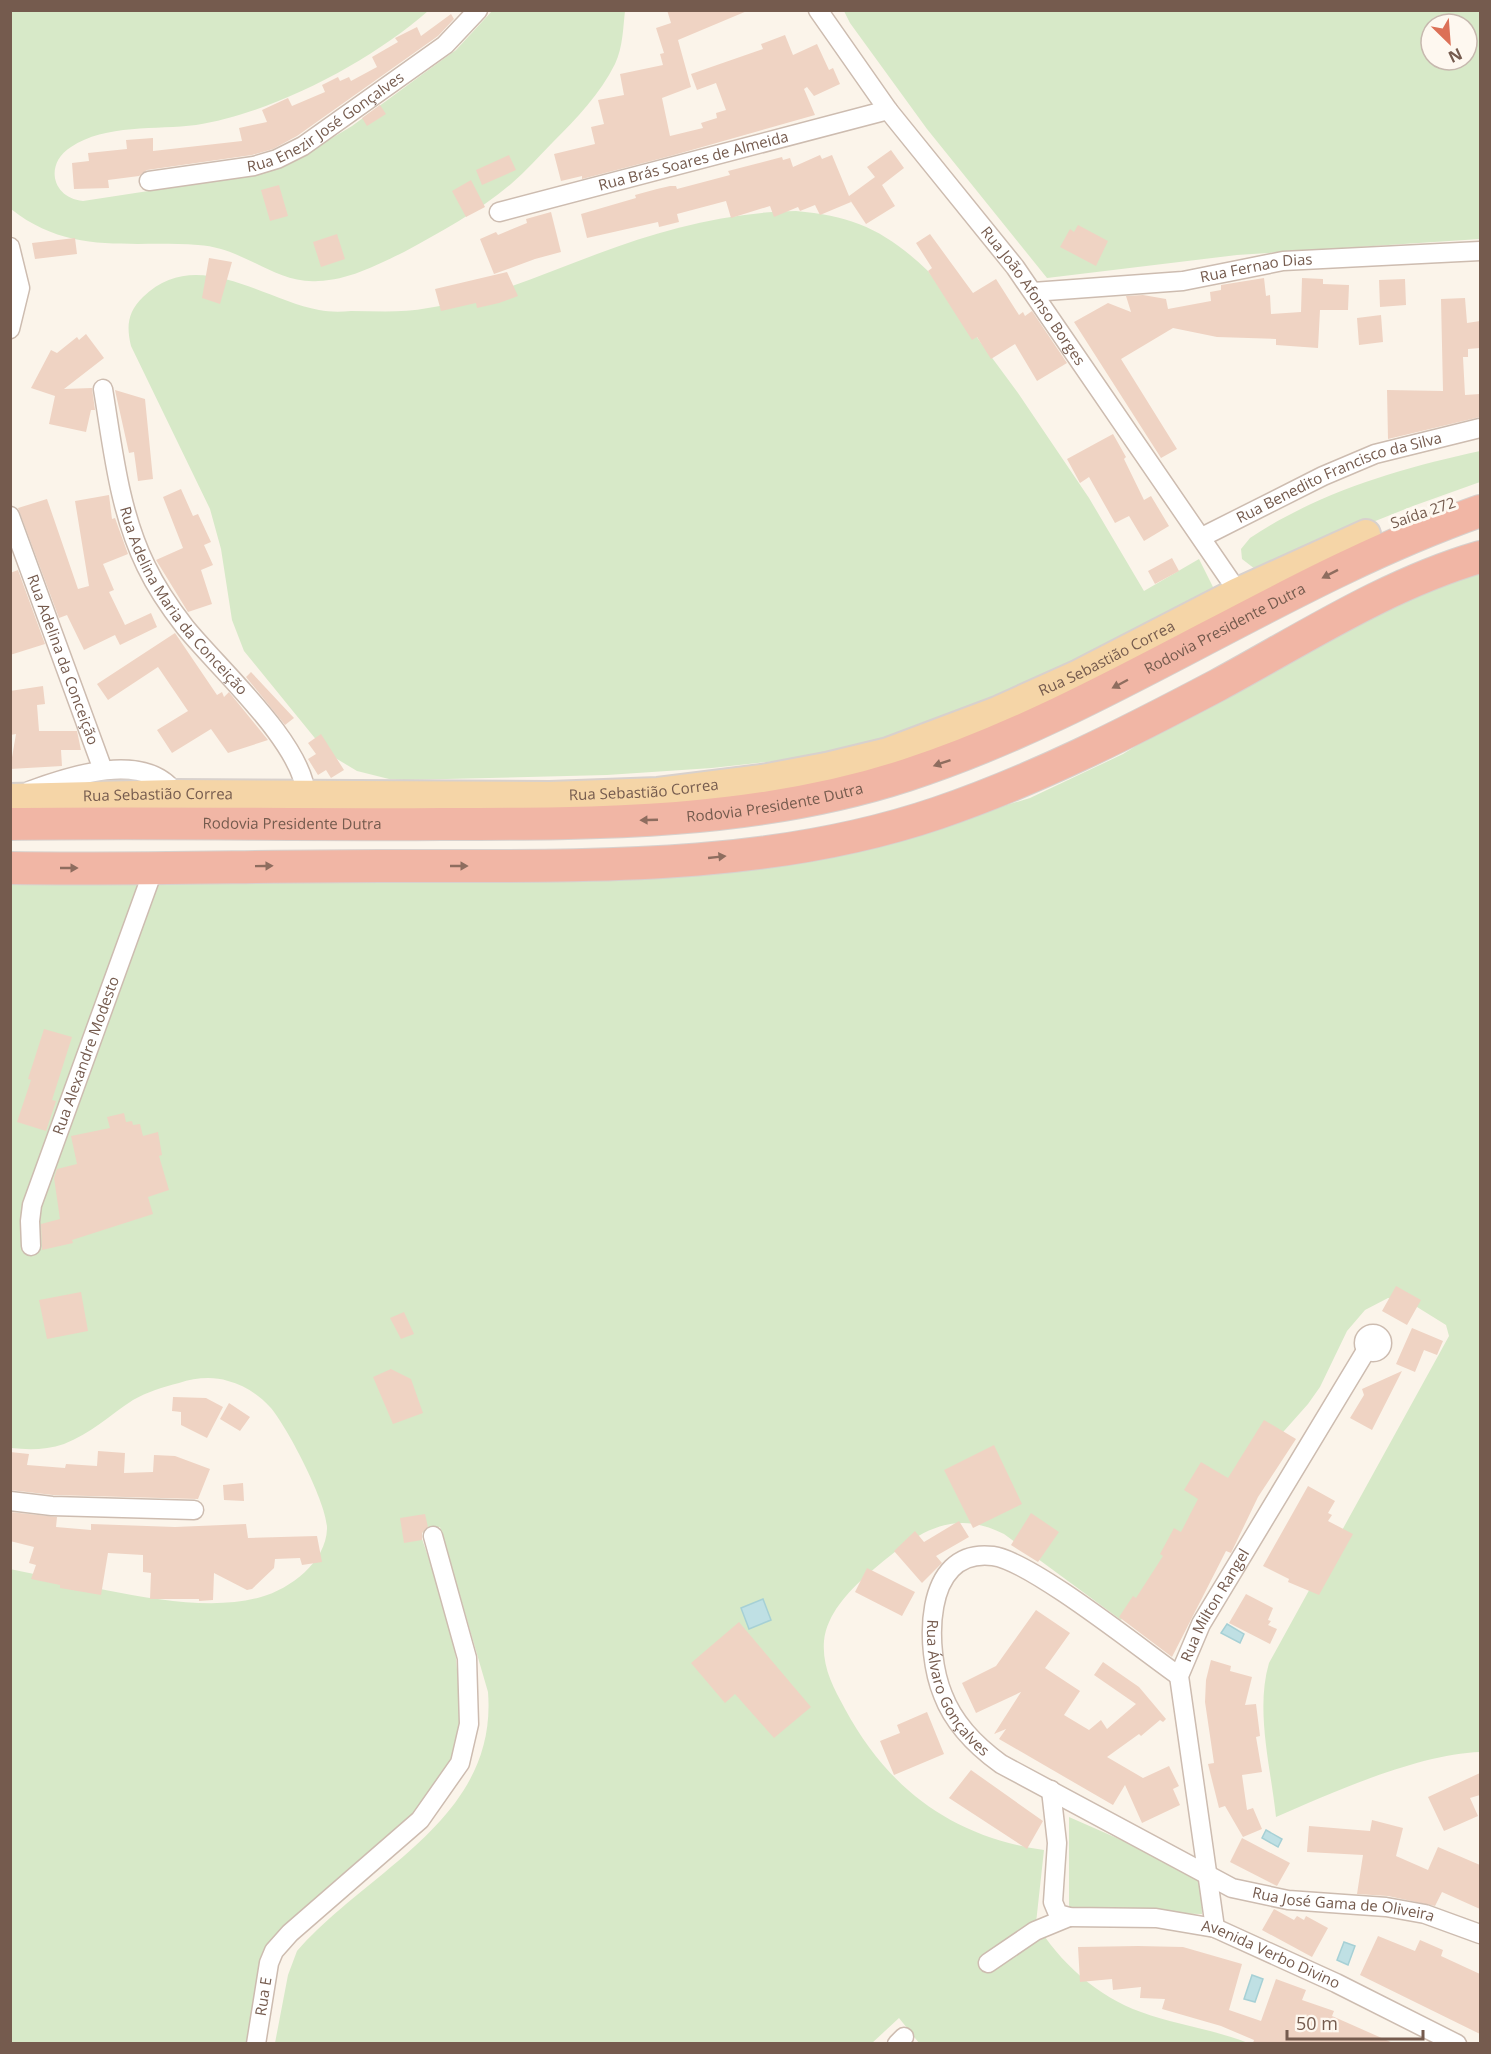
<svg xmlns="http://www.w3.org/2000/svg" width="1491" height="2054" viewBox="0 0 1491 2054" font-family="'Open Sans',sans-serif">
  <style>
    .green { fill: #d7e9c8; fill-rule: evenodd }
    .water { fill: #bfe0e4; stroke: #a6d0d5; stroke-width: 1.5 }
    .building { fill: #efd3c3 }
    .lines { fill: none; stroke-linecap: round; stroke-linejoin: round }
    .street-casing { stroke: #cdbcb0; stroke-width: 21 }
    .primary-casing { stroke: #d8d1cd; stroke-width: 32 }
    .highway-casing { stroke: #d8d1cd; stroke-width: 34 }
    .street { stroke: #fff; stroke-width: 18 }
    .primary { stroke: #f5d5a7; stroke-width: 28 }
    .highway { stroke: #f1b6a5; stroke-width: 32 }
    .oneway { fill: #8e6d5f }
    .labels { text-anchor: middle; stroke-width: 6; stroke-linejoin: round; paint-order: stroke }
    .street-label { font-size: 15px; fill: #755b4e; stroke: #fef8f0 }
  </style>
  <rect width="100%" height="100%" fill="#fbf4ea"/>
  <path class="green" d="M10,11H428C370,62 273,113 196,125C157,130 105,124 71,147C44,164 52,198 83,201L240,177L302,156L352,126L431,68L456,50L492,11H625C623,28 623,47 615,64C600,94 577,118 553,142C539,156 526,171 511,184C479,211 441,232 404,252C377,265 349,280 318,281C274,284 246,248 198,245C130,240 70,256 11,209Z
    M844,11H1480V239L1237,255L1047,278L927,129L850,23ZM1431,24H1467V60H1431Z
    M796,211C854,216 886,231 928,271L1018,393L1089,498L1144,591L1199,559L1218,597L1155,632L901,735L846,748L776,761L712,768L607,775L404,780L389,779L357,771L327,753L244,651L232,620L221,549L210,509L131,346C126,325 128,312 143,297C196,245 263,300 319,310C329,312 340,312 351,311C376,311 403,313 428,308C487,299 541,275 597,254C660,230 728,212 796,211Z
    M1480,451V482L1413,506L1255,569L1242,559L1241,549L1250,538C1319,492 1401,468 1480,451Z
    M1480,568V1752C1419,1754 1333,1792 1276,1817C1271,1768 1255,1711 1269,1663L1449,1336L1446,1325L1409,1302L1388,1298L1365,1310L1347,1331L1320,1387L1308,1404L1178,1550L1121,1620L1004,1534C947,1505 910,1539 868,1574C848,1592 827,1614 824,1641C822,1667 833,1687 845,1709C889,1790 953,1837 1044,1850L1036,1923C1059,1962 1098,1997 1141,2012C1176,2025 1213,2029 1248,2043H919L899,2018L871,2044L275,2043L288,1975L297,1951C369,1869 498,1819 488,1692L440,1527L420,1533L444,1603L455,1648L461,1713L457,1753L421,1808L284,1929L248,2043H11L10,1569C80,1583 193,1617 261,1597C290,1589 326,1562 327,1529C328,1505 287,1426 270,1407C259,1395 244,1385 228,1381C212,1376 195,1378 179,1383C163,1387 147,1392 133,1400C110,1415 90,1434 64,1444C46,1450 29,1450 11,1448V885L910,834L1030,798L1123,754L1283,655Z
    M1069,1817L1201,1875L1202,1914L1069,1911Z"/>
  <path class="water" d="M763,1599L771,1620L749,1629L741,1608Z
    M1227,1624L1244,1634L1240,1643L1221,1633Z
    M1266,1830L1282,1839L1278,1847L1262,1838Z
    M1344,1942L1355,1946L1348,1965L1337,1960Z
    M1252,1975L1263,1979L1255,2002L1244,1999Z"/>
  <path class="building" d="M667,10L747,11L678,40L691,87L662,98L670,136L703,128L701,123L717,118L716,113L726,110L716,83L697,90L691,74L763,49L761,44L785,35L793,55L817,44L829,70L833,68L840,84L814,96L807,87L804,89L815,115L674,155L582,179V176L561,181L554,154L595,144L591,127L604,124L598,100L624,95L620,74L663,65L660,54L664,53L656,28L671,23Z
    M451,14L454,19L438,36L297,136L273,149L252,155L147,170L139,176L108,180L109,188L74,189L72,163L89,161L88,153L127,149L126,140L153,138V151L242,141L239,128L267,122L262,110L288,98L292,106L325,92L322,85L338,77L340,81L349,77L351,81L377,67L372,57L398,42L395,38L417,27L421,36Z
    M380,105L386,114L367,126L362,118Z
    M891,150L904,168L882,185L895,206L866,224L850,200L851,202L820,215L815,205L800,211L798,207L774,217L770,206L731,218L726,201L677,214L679,222L659,227L658,222L587,238L581,214L636,198L635,195L657,189L670,186H676L677,189L696,184L730,175L728,171L782,157L783,160L790,158L793,167L820,155L822,159L832,155L849,196L875,177L867,167Z
    M509,155L516,170L482,185L476,170Z
    M471,180L485,207L466,217L452,191Z
    M279,185L288,216L270,221L261,190Z
    M551,212L561,252L535,259L494,274L480,239L496,232L498,235L527,223L526,219Z
    M1078,225L1108,241L1096,266L1060,247L1070,229L1074,232Z
    M337,234L345,259L321,267L313,242Z
    M930,234L973,293L996,279L1019,315L1023,312L1025,316L1032,311L1067,363L1037,381L1015,344L991,359L977,337L972,340L928,271L932,268L916,243Z
    M75,238L77,254L35,259L32,243Z
    M209,258L232,262L220,304L202,298Z
    M507,272L518,296L499,303L477,308L476,303L441,311L435,289Z
    M1264,278L1266,296L1270,295L1271,314L1301,312L1302,278L1323,279V284L1349,285L1348,310H1320L1318,348L1276,345V339L1217,337L1173,328L1121,359L1177,449L1161,458L1074,322L1108,303L1131,312L1126,296L1143,295L1166,299L1168,309L1211,301L1210,292L1221,290V285Z
    M1405,279L1406,305L1380,307L1379,280Z
    M1465,298L1467,323L1480,321V348L1468,349V357H1463L1465,395L1480,394V417L1388,439L1387,390L1443,391L1441,299Z
    M1381,315L1383,342L1359,345L1357,318Z
    M86,334L104,358L64,389L92,388L95,410H91L86,432L49,424L55,396L31,388L51,350L57,353L77,337L79,340Z
    M115,390L145,399L153,479L138,481L134,452L129,453Z
    M1113,434L1126,457L1124,459L1144,500L1151,496L1169,526L1144,541L1129,516L1115,523L1089,477L1080,483L1067,459Z
    M181,489L193,516L198,514L211,542L204,545L213,565L201,570L212,604L188,612L156,560L183,548L163,497Z
    M109,495L112,519L115,518L128,554L103,564L114,590L109,592L125,625L151,613L157,627L120,645L115,635L84,650L67,615L59,618L18,508L47,499L78,589L89,586L75,501Z
    M1172,558L1179,571L1155,584L1148,571Z
    M18,570L45,644L10,655V573Z
    M175,633L217,695L222,692L224,697L229,692L268,740L228,753L211,729L172,753L157,730L188,711L158,667L108,700L97,684Z
    M251,672L294,718L285,725L246,677Z
    M43,686L45,704L37,705L39,731H77L81,750H61L62,766L10,769L16,734L10,735V691Z
    M321,734L344,770L331,778L326,770L318,775L308,759L316,754L308,743Z
    M44,1029L72,1037L52,1100L56,1101L46,1131L17,1122L31,1080L28,1079Z
    M124,1113L126,1122L132,1121L133,1125L140,1124L143,1136L158,1132L162,1155L159,1156L169,1190L148,1197L153,1214L72,1240L73,1243L42,1250L41,1224L60,1219L54,1178L57,1169L77,1164L71,1136L110,1128L107,1117Z
    M1396,1286L1421,1300L1407,1325L1382,1311Z
    M81,1292L88,1331L47,1339L39,1300Z
    M404,1312L414,1334L401,1339L390,1318Z
    M1412,1328L1443,1341L1437,1355L1424,1350L1415,1372L1396,1364Z
    M391,1369L411,1379L423,1413L393,1424L373,1377Z
    M1402,1371L1372,1430L1350,1418L1364,1395L1362,1389Z
    M173,1397L206,1398L223,1407L207,1438L181,1425V1412L172,1411Z
    M229,1403L250,1417L240,1431L220,1419Z
    M1264,1420L1296,1439L1258,1497L1231,1553L1226,1551L1172,1657L1119,1617L1133,1596L1136,1598L1163,1556L1160,1554L1174,1528L1181,1532L1198,1499L1184,1490L1201,1462L1228,1478Z
    M994,1445L1022,1504L973,1528L944,1470Z
    M98,1451L125,1453L124,1473L153,1472L154,1455L175,1456L210,1469L198,1499L53,1495L10,1490V1452L29,1454L27,1465L65,1468L66,1464L97,1466Z
    M243,1483L244,1501L224,1500L223,1485Z
    M1308,1486L1335,1501L1328,1513L1332,1515L1328,1521L1353,1534L1319,1595L1288,1582L1289,1579L1263,1566Z
    M10,1512L57,1517L56,1527L91,1530V1524L175,1527L246,1524L248,1538L317,1536L322,1562L302,1565L300,1558L275,1559L274,1568L252,1589L247,1590L214,1573L213,1600L199,1601V1599H150L151,1573L143,1572V1555L108,1553L101,1595L60,1588V1585L31,1579L36,1565L29,1563L34,1547L10,1541Z
    M1031,1513L1059,1532L1038,1562L1011,1545Z
    M425,1514L428,1527L422,1533V1540L404,1543L400,1518Z
    M959,1521L969,1537L936,1556L942,1563L922,1583L894,1551L915,1531L924,1542Z
    M867,1568L915,1592L902,1616L855,1592Z
    M1246,1594L1273,1608L1268,1620L1271,1621L1268,1625L1277,1629L1270,1644L1229,1623Z
    M1036,1610L1070,1633L1045,1668L1080,1691L1064,1715L1089,1730L1101,1720L1107,1729L1136,1704L1094,1675L1103,1662L1139,1687L1166,1719L1163,1722L1160,1720L1141,1736L1139,1734L1107,1757L1143,1778L1169,1766L1179,1786L1173,1789L1180,1805L1142,1823L1125,1785L1113,1805L999,1739L1006,1729L994,1734L1021,1692L976,1713L962,1683L996,1666Z
    M739,1622L811,1707L774,1738L735,1694L725,1703L691,1663Z
    M1211,1660L1231,1666L1230,1671L1252,1677L1245,1705L1256,1704L1260,1736L1256,1737L1262,1772L1242,1775L1247,1810L1253,1808L1262,1829L1243,1837L1225,1806L1219,1808L1208,1764L1214,1763L1205,1702L1206,1680Z
    M927,1712L944,1754L894,1775L880,1741L900,1733L897,1725Z
    M971,1770L1043,1821L1027,1849L949,1798Z
    M1480,1773V1795L1470,1798L1478,1816L1444,1831L1428,1797Z
    M1372,1820L1403,1828L1396,1856L1428,1870L1438,1847L1480,1865V1909L1442,1892L1435,1906L1388,1896L1357,1894L1363,1855L1307,1852L1309,1826L1370,1831Z
    M1242,1838L1290,1863L1277,1886L1230,1862Z
    M1274,1909L1294,1920L1297,1916L1304,1920L1306,1916L1328,1928L1312,1957L1262,1930Z
    M1378,1936L1415,1951L1420,1940L1443,1950L1441,1956L1480,1974V2034L1360,1975Z
    M1138,1946L1183,1947L1242,1964L1229,2010L1261,2021L1276,1979L1306,1990L1302,2000L1334,2011L1332,2016L1393,2043H1253L1254,2040L1221,2026L1162,2009L1165,1999L1140,1998L1141,1987L1113,1990L1112,1979L1080,1982L1078,1947Z"/>
  <g class="lines">
    <g class="street-casing">
      <g id="street">
        <path id="s1" d="M818,10L888,110L1015,267L1238,592"/>
        <path id="s2" d="M149,181L254,166L277,159L303,146L445,45L478,10"/>
        <path id="s3" d="M499,212L888,110"/>
        <path d="M10,247L20,288L10,329"/>
        <path id="s4" d="M1033,292L1183,281L1283,261L1480,251"/>
        <path id="s5" d="M103,389C113,449 119,511 146,566C156,587 171,609 185,627C218,668 304,744 306,796"/>
        <path id="s6" d="M10,516L103,770"/>
        <path id="s7" d="M1202,537L1323,476L1375,454L1480,428"/>
        <path d="M29,791C69,776 146,750 176,794"/>
        <path id="s8" d="M31,1246L30,1221L32,1205L154,868"/>
        <circle cx="1373" cy="1343" r="9"/>
        <path d="M10,1501L52,1506L194,1510"/>
        <path id="s9" d="M1179,1676C1142,1650 1031,1561 993,1556C921,1547 925,1652 943,1695C954,1724 976,1746 1001,1764L1232,1888L1288,1900L1386,1907L1425,1914L1480,1934"/>
        <path id="s10" d="M1051,1790L1057,1843L1053,1902L1058,1914L1069,1917L1156,1918L1215,1928L1336,1983L1457,2044"/>
        <path id="s11" d="M1215,1928L1179,1676L1201,1624L1367,1349"/>
        <path d="M988,1963L1035,1931L1069,1917"/>
        <path id="s12" d="M256,2044L269,1963L274,1951L290,1933L420,1820L460,1763L469,1724L467,1658L433,1536"/>
        <path d="M897,2044L904,2037"/>
      </g>
    </g>
    <g class="primary-casing">
      <g id="primary">
        <path id="s13" d="M10,798L176,794L550,796L658,792L762,779L826,767L888,752L997,711L1079,674L1238,592L1366,534"/>
      </g>
    </g>
    <g class="highway-casing">
      <g id="highway">
        <path id="s14" d="M10,824C154,822 298,825 442,824C599,824 757,824 907,775C1109,709 1281,581 1480,511"/>
        <path d="M10,868C134,870 257,866 380,866C567,865 759,874 938,813C1035,780 1127,733 1218,685C1303,639 1387,584 1480,557"/>
      </g>
    </g>
    <use href="#street" class="street"/>
    <use href="#primary" class="primary"/>
    <use href="#highway" class="highway"/>
  </g>
  <defs><path id="oneway-solid" d="M-6-.8H1V-3.2L6.5 0L1 3.2V.8H-6Z" transform="scale(1.5)"/></defs>
  <g class="oneway">
    <use href="#oneway-solid" transform="translate(1330 574) rotate(153)"/>
    <use href="#oneway-solid" transform="translate(1120 684) rotate(152)"/>
    <use href="#oneway-solid" transform="translate(942 763) rotate(161)"/>
    <use href="#oneway-solid" transform="translate(649 820) rotate(178)"/>
    <use href="#oneway-solid" transform="translate(717 857) rotate(-6)"/>
    <use href="#oneway-solid" transform="translate(264 866) rotate(-1)"/>
    <use href="#oneway-solid" transform="translate(459 866)"/>
    <use href="#oneway-solid" transform="translate(69 868)"/>
  </g>
  <g class="labels">
    <g class="street-label">
      <text dy="5" stroke="none"><textPath href="#s2" startOffset="190">Rua Enezir José Gonçalves</textPath></text>
      <text dy="5" stroke="none"><textPath href="#s3" startOffset="201">Rua Brás Soares de Almeida</textPath></text>
      <text dy="5" stroke="none"><textPath href="#s4" startOffset="225">Rua Fernao Dias</textPath></text>
      <text dy="5" stroke="none"><textPath href="#s1" startOffset="358">Rua João Afonso Borges</textPath></text>
      <text dy="5" stroke="none"><textPath href="#s7" startOffset="150">Rua Benedito Francisco da Silva</textPath></text>
      <text transform="translate(1423 513) rotate(-19)" y="5">Saída 272</text>
      <text dy="5" stroke="none"><textPath href="#s5" startOffset="232">Rua Adelina Maria da Conceição</textPath></text>
      <text dy="5" stroke="none"><textPath href="#s14" startOffset="1252">Rodovia Presidente Dutra</textPath></text>
      <text dy="5" stroke="none"><textPath href="#s13" startOffset="1120">Rua Sebastião Correa</textPath></text>
      <text dy="5" stroke="none"><textPath href="#s6" startOffset="153">Rua Adelina da Conceição</textPath></text>
      <text dy="5" stroke="none"><textPath href="#s13" startOffset="634">Rua Sebastião Correa</textPath></text>
      <text dy="5" stroke="none"><textPath href="#s13" startOffset="148">Rua Sebastião Correa</textPath></text>
      <text dy="5" stroke="none"><textPath href="#s14" startOffset="766">Rodovia Presidente Dutra</textPath></text>
      <text dy="5" stroke="none"><textPath href="#s14" startOffset="282">Rodovia Presidente Dutra</textPath></text>
      <text dy="5" stroke="none"><textPath href="#s8" startOffset="200">Rua Alexandre Modesto</textPath></text>
      <text dy="5" stroke="none"><textPath href="#s11" startOffset="334">Rua Milton Rangel</textPath></text>
      <text dy="5" stroke="none"><textPath href="#s9" startOffset="398">Rua Álvaro Gonçalves</textPath></text>
      <text dy="5" stroke="none"><textPath href="#s9" startOffset="866">Rua José Gama de Oliveira</textPath></text>
      <text dy="5" stroke="none"><textPath href="#s10" startOffset="345">Avenida Verbo Divino</textPath></text>
      <text dy="5" stroke="none"><textPath href="#s12" startOffset="48">Rua E</textPath></text>
    </g>
  </g>
  <rect width="1491" height="2054" fill="none" stroke="#755b4e" stroke-width="24"/>
  <g transform="translate(1449 42) rotate(155)"><circle r="28" fill="#fef8f0" stroke="#c7b9af" stroke-width="1.5"/>
  <path d="M0-4.5L10 22L0 15L-10 22Z" fill="#dc7057"/>
  <text y="-9" font-size="16" font-weight="bold" text-anchor="middle" fill="#755b4e">N</text>
  </g>
  <path d="M1287 2030v9h136v-9" fill="none" stroke="#755b4e" stroke-width="3"/>
  <text x="1296" y="2030" font-size="18" fill="#755b4e" stroke="#fef8f0" stroke-width="4.5" paint-order="stroke">50 m</text>
</svg>
